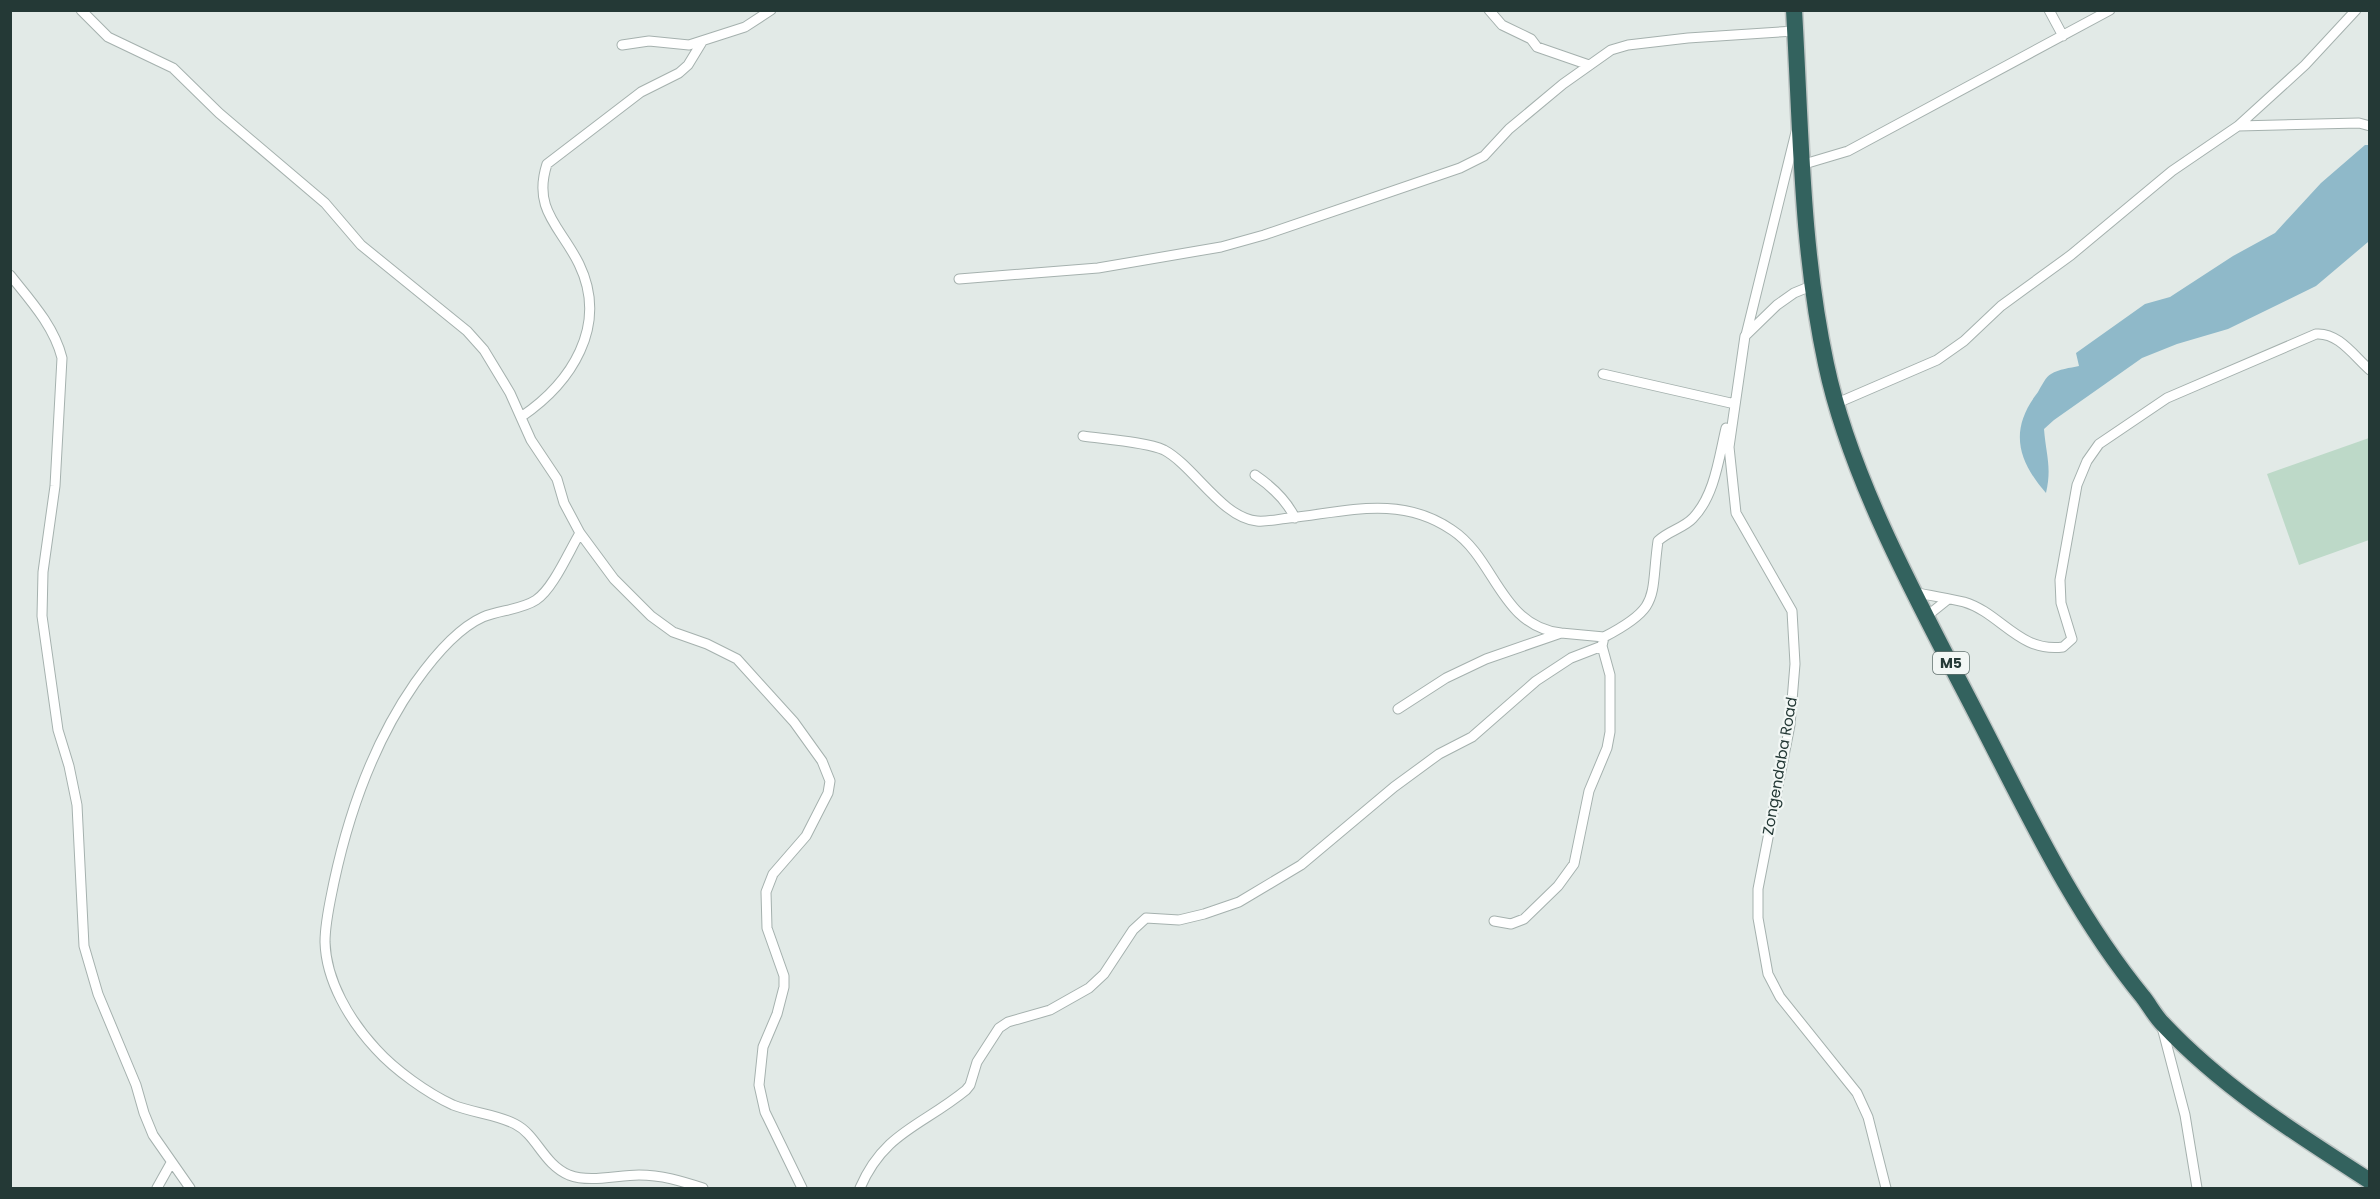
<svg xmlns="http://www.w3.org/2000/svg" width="2380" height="1199" viewBox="0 0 2380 1199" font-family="Poppins,sans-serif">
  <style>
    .green { fill: #bdd9c8 }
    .water { fill: #8fb9c9 }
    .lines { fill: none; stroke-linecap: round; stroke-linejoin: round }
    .street-casing { stroke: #a5b1ae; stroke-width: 11 }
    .highway-casing { stroke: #bdc4c3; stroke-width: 19 }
    .street { stroke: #fff; stroke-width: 9 }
    .highway { stroke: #33625e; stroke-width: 16 }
    .labels { text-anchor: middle; stroke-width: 4.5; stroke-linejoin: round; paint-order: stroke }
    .shield { fill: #f2f7f5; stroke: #62726f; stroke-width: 1.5 }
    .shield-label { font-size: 14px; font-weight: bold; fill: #243936 }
    .street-label { font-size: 15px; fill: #243936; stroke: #f2f7f5 }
  </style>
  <rect width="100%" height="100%" fill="#e2eae7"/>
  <path class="green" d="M2369,438V540L2299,565L2267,474Z"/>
  <path class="water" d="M2365,145H2370L2368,242L2316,286L2228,329L2177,344L2142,358L2054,420L2044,429C2046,455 2052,467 2046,493C2017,460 2009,429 2038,392C2041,387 2046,376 2051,374C2059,369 2070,368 2079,366L2076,353L2145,304L2170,297L2233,256L2275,233L2321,183Z"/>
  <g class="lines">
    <g class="street-casing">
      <path id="street" d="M81,10L108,37L173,68L219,113L325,203L361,245L467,331L484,350L510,393L531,440L557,479L564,503L580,533L614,579L651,616L673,632L707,644L737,659L794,722L822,761L830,781L828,793L806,836L773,874L766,892L767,928L784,976V987L777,1014L763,1047L759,1085L765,1112L802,1188
        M1489,10L1502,25L1531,39L1537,47L1589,65
        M2049,10L2063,36
        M622,45L649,41L689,45L745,27L771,10
        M2238,126L2359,123L2370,126
        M1801,165L1848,151L2110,10
        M10,275C30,300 54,326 62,358L55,486L43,572L42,616L58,730L69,766L77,805L84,946L98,994L136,1085L144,1113L153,1135L190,1188
        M959,279L1098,268L1221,247L1264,235L1460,168L1484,156L1509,129L1563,84L1611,50L1628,45L1688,38L1795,31
        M1811,286L1794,293L1777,305L1745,336L1729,447L1736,513L1792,611L1795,664L1790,725L1758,889V918L1768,974L1780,997L1857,1093L1868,1117L1886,1188
        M1746,335L1796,132
        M1603,374L1735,404
        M1835,404L1937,360L1964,341L2001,306L2071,255L2172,171L2238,126L2305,65L2356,10
        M521,417C571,383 609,326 579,264C561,227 532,210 547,164L641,92L679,73L688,65L702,42
        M1083,436C1104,439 1147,442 1164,450C1194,466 1222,518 1257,521C1267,522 1279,519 1289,518C1345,512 1400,494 1452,530C1496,559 1500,626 1561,633
        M1255,475C1271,486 1286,499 1295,518
        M580,533C569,551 553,589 536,600C521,610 499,610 483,617C456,629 432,659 415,683C374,742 349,812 334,882C330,902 325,922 325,942C326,981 350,1021 376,1049C395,1070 427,1093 453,1105C473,1113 496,1114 515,1124C537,1135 543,1164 569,1175C590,1183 617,1175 639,1175C662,1175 681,1181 703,1188
        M1914,592C1931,596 1948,598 1964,602C2001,613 2019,653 2063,647L2072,639L2061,603L2060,580L2077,485L2087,461L2099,444L2167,398L2316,334C2338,332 2354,356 2370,370
        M1927,616L1947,600
        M1398,709L1446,678L1486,659L1561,633L1604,637
        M1494,921L1511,924L1524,919L1558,886L1574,864L1589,791L1607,748L1610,732V675L1602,646L1604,637C1662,607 1650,598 1658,541C1668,531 1684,528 1693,518C1715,495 1719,457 1726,428
        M2162,1027L2185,1115L2197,1188
        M157,1188L171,1163
        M860,1188C884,1132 922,1126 966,1090L970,1085L977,1062L999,1028L1008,1022L1050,1010L1089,988L1104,974L1133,930L1146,918L1179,920L1204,914L1239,902L1301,865L1394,787L1439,754L1472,737L1536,681L1571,658L1602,646"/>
    </g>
    <g class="highway-casing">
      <path id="highway" d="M1794,10C1801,129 1801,248 1826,364C1851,483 1924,612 1980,721C2029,816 2075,914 2143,997C2150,1006 2155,1016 2163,1024C2223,1088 2297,1134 2370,1181"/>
    </g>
    <use href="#street" class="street"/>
    <use href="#highway" class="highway"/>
  </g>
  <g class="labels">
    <rect class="shield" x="1933" y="652" width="36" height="22" rx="4.5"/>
    <g class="shield-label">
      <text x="1951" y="668">M5</text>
    </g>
    <g class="street-label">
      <text transform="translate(1780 766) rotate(-80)" y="5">Zongendaba Road</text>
    </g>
  </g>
  <rect width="2380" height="1199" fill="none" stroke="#243936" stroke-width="24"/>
</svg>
